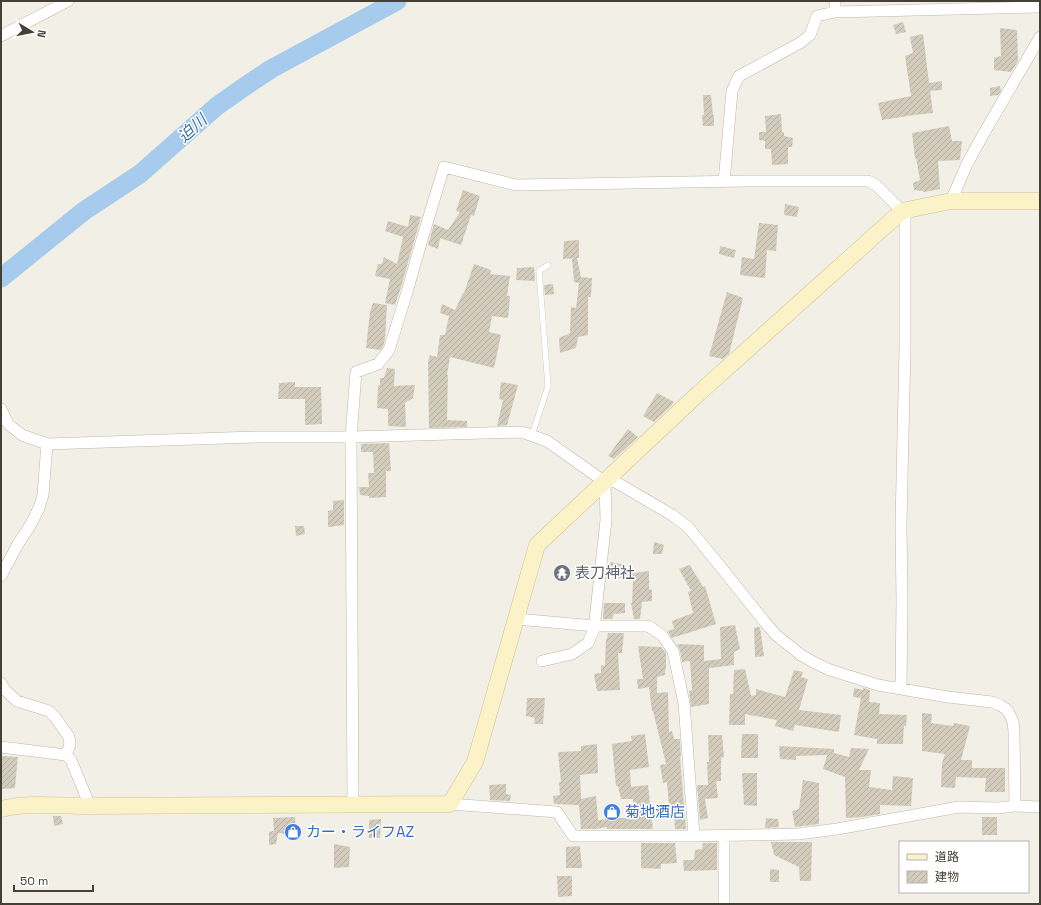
<svg xmlns="http://www.w3.org/2000/svg" width="1041" height="905" viewBox="0 0 1041 905" font-family="'Space Grotesk','Noto Sans JP',sans-serif">
  <style>
    .lines { fill: none; stroke-linecap: round; stroke-linejoin: round }
    .river { stroke: #a6cbec; stroke-width: 19 }
    .building { fill: url(#building-hatch) }
    .lane-casing { stroke: #bdb7aa; stroke-width: 6 }
    .street-casing { stroke: #bdb7aa; stroke-width: 12 }
    .secondary-casing { stroke: #d0c498; stroke-width: 17 }
    .lane { stroke: #fff; stroke-width: 5.5 }
    .street { stroke: #fff; stroke-width: 11 }
    .secondary { stroke: #fbf2c7; stroke-width: 16 }
    .labels { text-anchor: middle; stroke-width: 3; stroke-linejoin: round; paint-order: stroke }
    .worship-label { font-size: 15px; fill: #5b616d; stroke: #fff; text-anchor: start }
    .shop-label { font-size: 15px; fill: #366cbe; stroke: #fff; text-anchor: start }
    .water-label { font-size: 16px; font-style: italic; fill: #3572ab; stroke: #fff }
  </style>
  <defs>
    <pattern id="building-hatch" width="6" height="6" patternUnits="userSpaceOnUse"><rect width="6" height="6" fill="#d3ccbd"/><path d="M-1 1l2-2M0 6l6-6M5 7l2-2" fill="none" stroke="#b6b0a3"/></pattern>
  </defs>
  <rect width="100%" height="100%" fill="#f2efe6"/>
  <g class="lines">
    <path class="river" d="M1,278L84,211L140,174L217,106L244,87L271,69L397,1"/>
  </g>
  <path class="building" d="M903,22L906,32L896,34L893,25Z
    M1000,28L1017,30L1018,61L1011,72L994,70V58L1001,56Z
    M923,34L929,83L942,81V90L930,91L933,113L914,115L882,120L878,103L911,96L905,56L913,53L910,37Z
    M1000,86L1001,91L998,95L990,96V88Z
    M703,95H711L713,115H714V126H703L702,115H704Z
    M781,114L782,132H784V136L793,138L792,147H788V164L772,165L771,149H765V141L759,140V132H766L765,116Z
    M949,126L952,141H962L960,160L938,161L940,189L924,192L923,191L914,190L913,183L920,180L916,158L915,159L912,133Z
    M463,190L480,196L474,216L471,215L461,245L440,238L438,249L428,245L434,224L448,230L460,212L456,211Z
    M785,204L799,207L797,217L784,215Z
    M410,215L421,217L401,287L395,305L385,303L390,279L375,276L378,264H382L384,257L397,264L403,237L385,231L388,221L408,227Z
    M759,223L778,225L776,251L767,250L765,278L740,275L742,257L754,259Z
    M579,240V258L563,259L564,241Z
    M720,246L736,250L734,258L719,254Z
    M577,258L581,277L592,278L591,297H588V335L578,337L576,348L560,353L559,338L570,333L571,307L576,308L579,283L574,282L572,259Z
    M474,264L491,270L490,274L510,276L507,296H510L508,318L492,316L489,332L501,335L494,368L450,357L447,375H448L447,420L467,421V427L429,428L428,362L430,355L437,357L440,335H445L449,316L440,313L442,304L455,310L463,293H464Z
    M534,267L535,281L516,280L517,268Z
    M553,284L554,294L545,295L544,285Z
    M727,292L743,298L729,354L723,359L709,356Z
    M373,303L387,305L385,339L383,347L380,350L366,348L370,312Z
    M387,368L395,369L394,386L415,385L413,398L405,403L406,427L388,426V409L377,408L378,386L380,385V378H384Z
    M295,382V387H321L322,424L305,425V399H278L279,383Z
    M501,382L518,385L507,425L497,426L503,400L499,399Z
    M657,393L674,402L671,406L654,422L643,416Z
    M628,429L638,437L614,459L608,456Z
    M389,443L391,471H386V497L369,498V496L360,495L359,487H369L368,473H374L373,452H361V444Z
    M344,500V525L328,527V511L333,510V501Z
    M295,526H304L305,534L296,536Z
    M654,542L664,545L662,554H653Z
    M610,562L626,565V574L649,571V589L652,590V601L642,602L640,619H634L631,603H632L633,580L608,576Z
    M690,565L703,587L705,586L716,624L672,638L668,631L674,629L672,621L693,613L688,592L691,591L679,569Z
    M604,603H625V613L614,614L612,619H603Z
    M735,625L740,649L734,652V665L709,668V704L691,707L689,691L692,690L690,661L682,662L680,650L677,644L704,645V661L721,659L720,627Z
    M760,627L764,656L755,657L754,628Z
    M608,633H624L622,653H618L620,690L597,691L594,674L601,673V665L605,666L606,639H607Z
    M638,646L661,647L666,653V669L665,670V675L657,677V693L668,692L669,732L672,731L674,739H680L681,756L680,757L686,829H675L673,806H669L667,782L663,783L660,765L666,764L653,711H652L649,687L638,689L637,679H643Z
    M745,669L751,696L756,695V689L785,697L794,670L803,672L801,677L808,679L799,710L841,715L839,732L795,725L793,731L775,726L777,720L745,714V725H729L730,694H733L734,670Z
    M854,688L863,690V688L870,690L869,702L880,703L879,714L907,715L906,726H904L903,744H877V739L854,735L861,698L853,697Z
    M527,698H545L543,724H534L535,718L526,716Z
    M922,713L932,714L931,723L953,726L954,723L970,726L961,760H972V768H1005V792H985L986,778L956,777L955,788L941,787L942,763L945,754L922,751Z
    M645,734L649,767L630,770L631,787L648,785L653,829H607V827L595,829H581L579,805L554,804L553,796L560,795L559,782H561L558,752L581,751V746L597,744L598,773L580,775L581,799L596,796L598,820L634,817L633,799H621L618,786H616L612,744L632,741L631,736Z
    M742,734H758V758H741Z
    M708,735H722L724,757L721,758V781H716L718,798L705,799L708,818L700,820L697,785H708L707,762H709Z
    M779,746L834,749V753L849,757L851,748L869,749L859,770H871L869,787L892,790L893,776L913,778L911,806L880,805V814L862,817L846,818L845,777L823,769L827,755L796,756V760L780,759Z
    M1,756L18,757L15,788L1,789Z
    M742,773H757V806L744,805Z
    M803,780L819,783V824L795,827L792,811L799,809Z
    M506,784V794L511,795L510,801L490,800L489,785Z
    M53,816H61L63,824L54,826Z
    M295,817L296,835L278,833L276,844L269,845V832L274,831L273,818Z
    M982,817H997V835H982Z
    M766,818L778,819L779,827L765,828Z
    M381,819L380,838H369V820Z
    M771,842H812L811,881H800L799,867L774,855Z
    M641,843H675L677,863L661,864V869L641,868Z
    M703,843H717V870L684,871L683,860H694L695,850L702,849Z
    M334,844L350,847L349,867L334,868Z
    M580,846L582,868H566V847Z
    M770,869L779,870V882H770Z
    M557,876H572V896L558,897Z"/>
  <g class="lines">
    <g class="lane-casing">
      <path id="lane" d="M532,435L548,386L539,271L548,265"/>
    </g>
    <g class="street-casing">
      <path id="street" d="M835,12V1
        M1,36L68,1
        M724,182L732,91L739,76L800,43L810,35L817,16L835,12L1040,7
        M951,201L967,164L984,133L1040,37
        M1,409L8,424L22,435L47,444L255,437H351L522,432L547,441L605,482L606,520L594,629L588,643L572,654L542,661
        M605,482L614,481L672,515L688,527L720,566L764,621L776,635L801,655L815,663L830,670L878,685L948,697L992,702L1000,705L1006,709L1009,713L1013,722L1014,731L1015,806
        M1,576L18,544L31,524L39,508L43,495L47,444
        M516,619L595,626H648L662,635L673,651L684,703L694,836
        M1,683L5,690L17,701L49,711L55,717L69,737L70,745L66,755
        M1,747L66,755L71,760L90,806
        M353,804L351,437L356,372L378,364L389,350L407,292L421,243L444,167L516,185L746,181H868L876,185L902,211L905,217V348L901,524L902,601L901,689
        M450,804L557,812L573,836H694L798,834L837,829L959,807L997,808L1015,806L1040,807
        M724,836V904"/>
    </g>
    <g class="secondary-casing">
      <path id="secondary" d="M1,809C28,802 62,806 90,806L450,804L475,762L537,545L699,393L902,211L951,201H1040"/>
    </g>
    <use href="#lane" class="lane"/>
    <use href="#street" class="street"/>
    <use href="#secondary" class="secondary"/>
  </g>
  <defs>
    <g id="temple-disc" transform="scale(0.9)"><circle r="9.5" fill="#6b7280" stroke="#fff"/><path d="M0-6L5-2H3V0L6.5 2.5H4V6H1.5V3h-3V6H-4V2.5H-6.5L-3 0V-2H-5Z" fill="#fff"/></g>
    <g id="shop-disc" transform="scale(0.9)"><circle r="9.5" fill="#3f7fe0" stroke="#fff"/><path d="M-5-2.5h2.3a2.7 3.5 0 0 1 5.4 0H5L5.5 6h-11ZM-1.5-2.5h3a1.5 2.3 0 0 0-3 0Z" fill="#fff"/></g>
  </defs>
  <g fill-rule="evenodd">
    <use href="#temple-disc" x="562" y="573"/>
    <use href="#shop-disc" x="612" y="812"/>
    <use href="#shop-disc" x="293" y="832"/>
  </g>
  <g class="labels">
    <g class="worship-label">
      <text x="575" y="578">表刀神社</text>
    </g>
    <g class="shop-label">
      <text x="625" y="817">菊地酒店</text>
      <text x="306" y="837">カー・ライフAZ</text>
    </g>
    <g class="water-label">
      <text transform="translate(192 128) rotate(-42)" y="6">迫川</text>
    </g>
  </g>
  <rect width="1041" height="905" fill="none" stroke="#454036" stroke-width="4"/>
  <rect x="899" y="841" width="130" height="52" fill="#ffffff" stroke="#b5b3af"/>
  <rect x="907" y="854" width="20" height="6" fill="#fbf2c7" stroke="#b5b3af"/>
  <text x="935" y="861" font-size="12" fill="#454036">道路</text>
  <rect x="907" y="871" width="20" height="12" fill="url(#building-hatch)" stroke="#b5b3af"/>
  <text x="935" y="881" font-size="12" fill="#454036">建物</text>
  <g transform="translate(32 32) rotate(100)" stroke="#ffffff" stroke-width="3" paint-order="stroke">
  <path d="M0-3L7 15L0 10L-7 15Z" fill="#454036"/>
  <text y="-6" font-size="11" font-weight="bold" text-anchor="middle" fill="#454036">N</text>
  </g>
  <path d="M14 885v6h79v-6" fill="none" stroke="#454036" stroke-width="2"/>
  <text x="20" y="885" font-size="12" fill="#454036" stroke="#ffffff" stroke-width="3" paint-order="stroke">50 m</text>
</svg>
